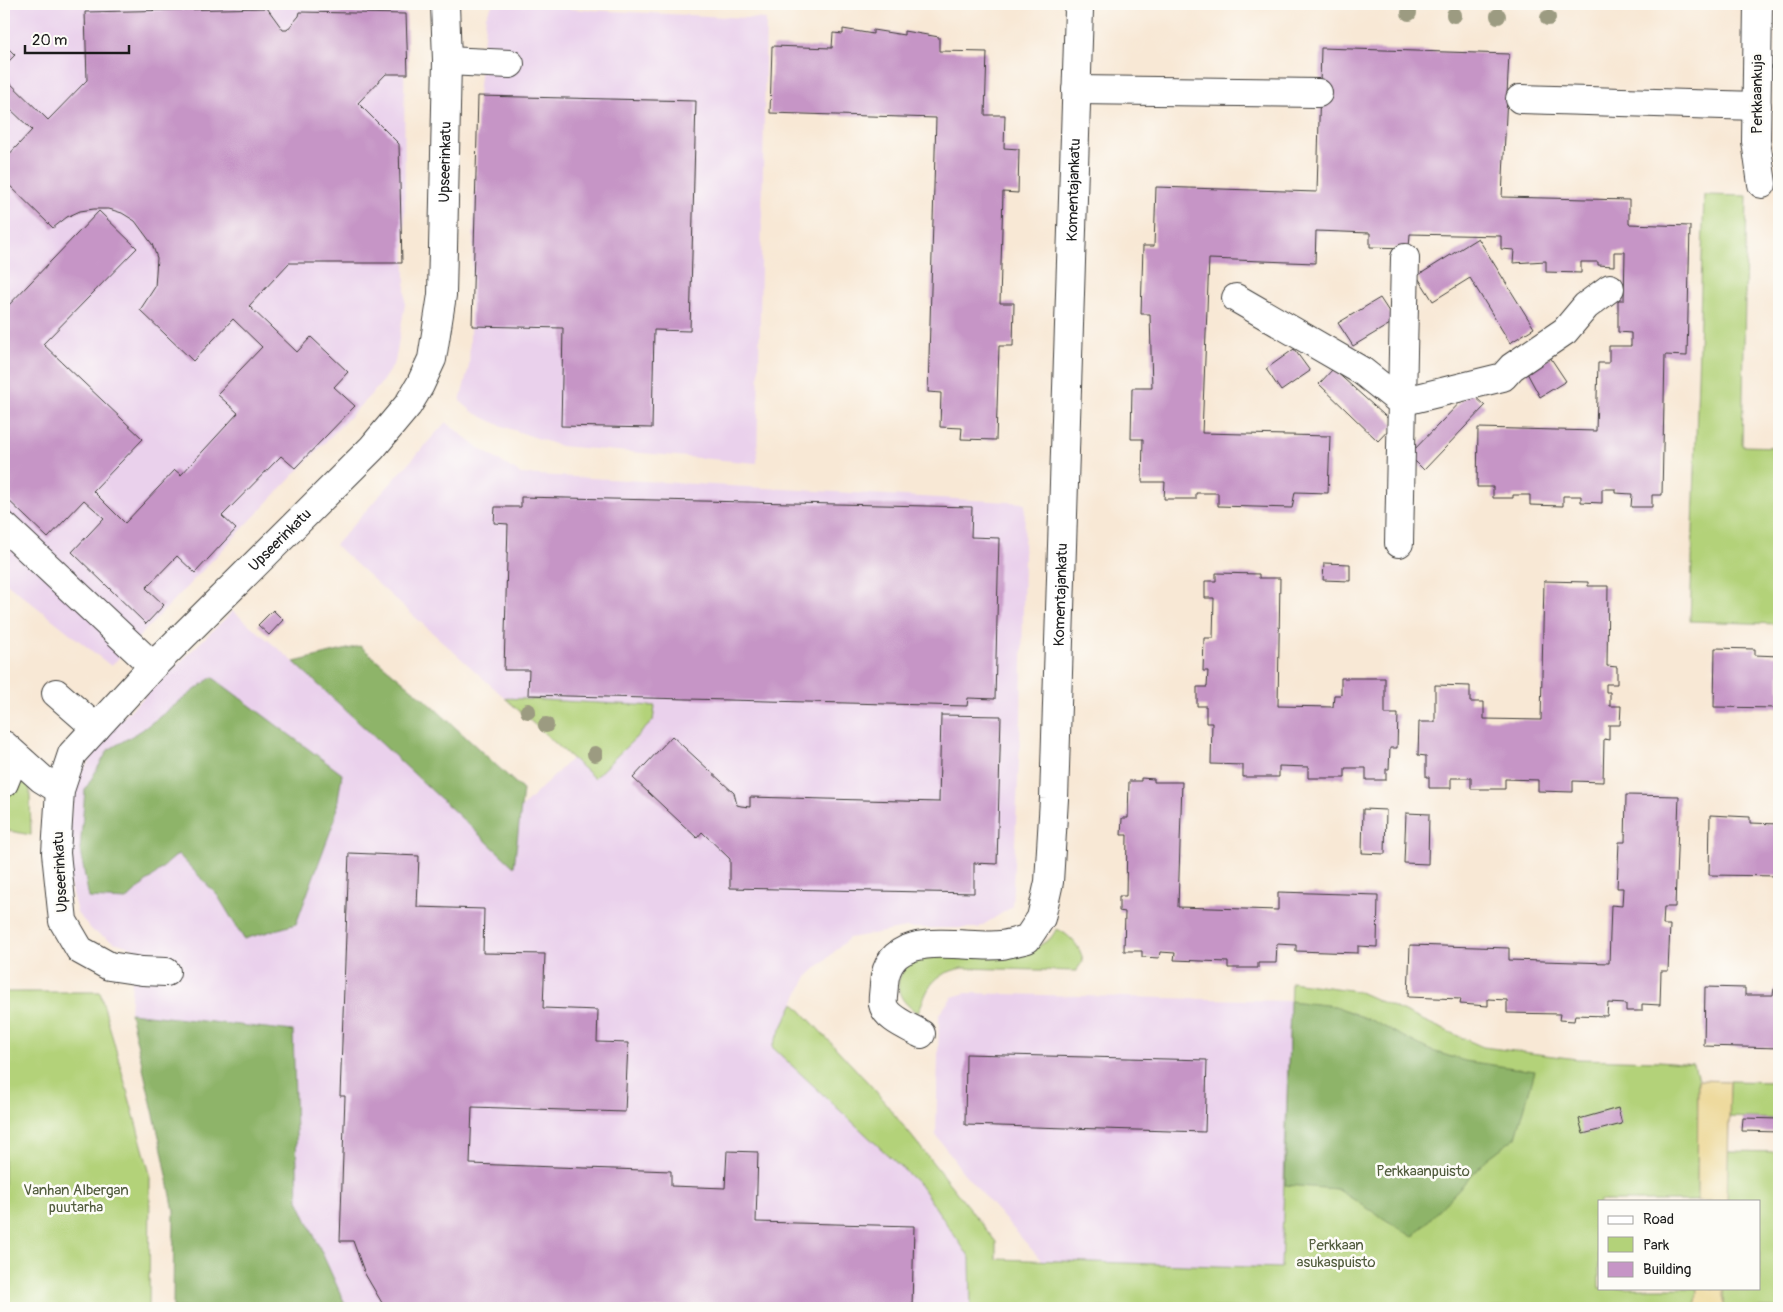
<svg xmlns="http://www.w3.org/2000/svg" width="1783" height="1312" viewBox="0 0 1783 1312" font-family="Pangolin,sans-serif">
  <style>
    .built { fill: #ead1ec }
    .green { fill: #b3d279; stroke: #68774a }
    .forest { fill: #8eb469; stroke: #556842 }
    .sand { fill: #eeda9e; stroke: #857b5d }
    .building { fill: #c695c6 }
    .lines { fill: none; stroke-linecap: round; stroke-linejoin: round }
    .minor-casing { stroke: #3d3b38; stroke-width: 30 }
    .minor { stroke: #fff; stroke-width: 28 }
    .tree { fill: #9c9b81 }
    .labels { text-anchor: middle; stroke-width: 5; stroke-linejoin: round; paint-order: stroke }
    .street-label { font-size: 15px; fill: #1c1c1c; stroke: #fdfcf7 }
    .park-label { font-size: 15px; fill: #515c3d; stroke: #fdfcf7 }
  </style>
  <rect width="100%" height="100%" fill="#fdfcf7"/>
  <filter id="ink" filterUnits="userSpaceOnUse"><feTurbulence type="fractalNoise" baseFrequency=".02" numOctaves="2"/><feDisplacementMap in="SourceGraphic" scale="10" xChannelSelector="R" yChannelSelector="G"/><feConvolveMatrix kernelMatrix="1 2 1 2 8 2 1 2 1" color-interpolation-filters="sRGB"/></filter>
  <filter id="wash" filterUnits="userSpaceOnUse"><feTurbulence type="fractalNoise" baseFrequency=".0096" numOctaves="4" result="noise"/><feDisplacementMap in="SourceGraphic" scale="20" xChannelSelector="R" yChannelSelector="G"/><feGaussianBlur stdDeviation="1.12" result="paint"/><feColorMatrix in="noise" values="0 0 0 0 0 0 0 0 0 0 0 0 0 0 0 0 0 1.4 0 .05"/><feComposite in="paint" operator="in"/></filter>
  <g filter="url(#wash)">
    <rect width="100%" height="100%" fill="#f8e8d5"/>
    <path class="built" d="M4,4H404L405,304L395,362L379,386L111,666L4,581Z
      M493,4H553L571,9L766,19L757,463L560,446L499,425L473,412L460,401L469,366L478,96L486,16Z
      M446,422L477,447L521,474L1025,503L1021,717L1012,907L978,928H906L849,938L806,978L772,1047L920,1185L970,1258L971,1308H347L298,1200L293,1031L130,1013L134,948L114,942L93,931L77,913L68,877V827L75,782L111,729L233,611L294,662L513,866L519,810L572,758L594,778L655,706L505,698L335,545Z
      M966,993L1290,1001L1281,1268L1042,1261L962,1171L936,1135L939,1014L952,997Z"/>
    <path class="green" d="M1704,195L1747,196L1742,446L1779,447V624L1690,621Z
      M505,698L655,706L653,721L594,778Z
      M4,740L29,757L31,835L4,830Z
      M1057,929C1070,935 1081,947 1083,961L1076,971L962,968C931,975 929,986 918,1013C887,994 895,968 925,954L1031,951L1050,939Z
      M1291,982L1357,991L1483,1047L1577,1059L1659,1061L1694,1064L1698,1080L1697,1201H1599V1288H1697L1696,1308H971L970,1258L920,1185L772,1047L794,1003L874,1089L996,1242V1259L1281,1268Z
      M4,992H100L150,1174L149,1308H4Z
      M1730,1081L1779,1082V1119L1729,1117Z
      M1728,1151L1779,1152V1308H1724V1288H1759V1201H1727Z"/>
    <path class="forest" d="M360,646L429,703L523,790L514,867L294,662Z
      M212,677L342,774L335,819L296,924L244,939L218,896L178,854L126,900L89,898L80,850L85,790L108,750L142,730Z
      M1290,1001L1335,1006L1375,1022L1429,1050L1465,1061L1535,1071L1516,1137L1487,1159L1413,1237L1337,1189L1285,1185Z
      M130,1013L293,1031L298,1200L347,1308H173L174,1211L161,1145Z"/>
    <path class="sand" d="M1698,1080L1730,1081L1727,1201H1697Z
      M1697,1288H1724V1308H1696Z"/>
    <g id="blocks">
      <path class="building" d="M267,8L283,30H287L299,16L300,12L406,14L408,74H386L358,103L399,144L402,263H289L249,306L297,352L311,337L348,372L334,387L355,406L295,468L281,456L222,516L236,529L195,573L177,556L146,588L164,605L146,624L72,552L104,518L84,500L48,538L4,496V306L6,308L99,211L137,248L43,344L143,439L93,491L125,523L175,470L181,475L238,413L217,394L262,347L233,319L193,361L140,310L155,287L157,258L152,244L135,221L122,213L109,209H94L80,211L67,217L53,228L4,180V160L32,130L6,105L4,107V77L48,120L87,80L85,12Z
        M843,29L873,34V30L904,35V31L939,37V51L987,52L985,115H1005L1004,148L1019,149L1018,193L1003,192L1000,303H1014L1013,346H999L996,440L961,439L962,428L940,427L941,393L928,392L936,118L770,113L772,46L832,48L833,33L843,34Z
        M4,44L15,55L4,66Z
        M1321,48L1509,54L1502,197L1629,200V224L1690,226L1687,356L1665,355L1662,495H1652V507H1631L1632,494L1615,493V489H1602V503L1581,502V496H1563V506L1530,505V495H1513V498H1493V487H1477L1478,428L1596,431L1598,363H1609V346H1631V333L1618,332V300H1624L1625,252H1614V266L1598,265V262H1581V273L1546,272V261L1513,263L1514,250L1501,249V236L1410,234L1409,248L1370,247V233L1316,231L1315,263L1209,259L1202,433L1330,436L1328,493L1295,492L1292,508L1218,506V493H1196V499H1164L1165,482H1142L1143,439H1131L1132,388H1152L1150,314H1141L1143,246H1154L1156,187L1317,192Z
        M478,96L696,101L690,331L654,330L652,428L561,426L563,328L472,326Z
        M1478,238L1534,328L1510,343L1470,278L1433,301L1417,276Z
        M1380,298L1395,321L1353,346L1338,323Z
        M1294,349L1310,371L1281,391L1266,369Z
        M1550,357L1566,381L1540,397L1526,371Z
        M1333,369L1394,424L1378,441L1319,384Z
        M1470,392L1485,406L1424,470L1409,455Z
        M521,497L972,507L971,537L999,538L995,699L968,698L967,706L528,695L529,670H504L508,524L494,523L495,507H521Z
        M1324,563L1350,564V581L1323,580Z
        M1216,573L1259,574V578H1280L1278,706L1333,707L1334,695H1341V678H1385V714H1398L1397,748H1390L1389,769H1386V780H1366V768H1345V778H1308V767L1279,766V777H1243V765L1211,764L1212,723H1206V706H1197V687H1207L1208,671H1203L1204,638H1213L1214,598H1205V581H1216Z
        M1544,581L1588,582V586H1608L1607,666L1617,667V684H1606V692H1610V706H1621L1620,725H1609V740L1604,739L1603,782L1573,781V792L1538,791V780L1505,779V789H1471V778H1451V788H1429V777H1426V756L1418,755L1419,722H1435V685L1470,686V702H1484V719L1541,720Z
        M273,610L283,620L269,635L258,625Z
        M1715,648L1755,649V655L1779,656V708L1714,707Z
        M941,715L1001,716L997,864L974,863V893L730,888V859L702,832L697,838L633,778L672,736L734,793L737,805L741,806L750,807V797L939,802Z
        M1141,778L1154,779V782H1182L1178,907L1278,910V892L1378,895L1377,947L1358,946V953L1296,951V945L1277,944L1276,963H1258V968H1228V962L1174,960L1175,953L1160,952L1159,958L1142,957V951H1124L1125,912L1119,911V896H1126L1127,835H1121L1122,818H1128L1129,781H1141Z
        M1626,795L1679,796L1675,907H1664L1663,925H1670L1668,971H1661L1660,1005L1642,1004V1011H1626V1004L1608,1003L1607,1016L1575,1015L1574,1021L1559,1020L1560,1014L1507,1013V1000L1488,999V1006L1460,1004L1461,999L1408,997L1410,945L1509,948V960L1609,963L1611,905L1622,906L1623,888H1617L1619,842H1625Z
        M1363,809L1386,810L1385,854L1362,853Z
        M1406,813L1429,814L1428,864L1404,863Z
        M1710,815L1750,817V823L1779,824V876L1709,875Z
        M349,853L419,856L417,907L484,909L483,953L545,954L543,1008L598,1010L597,1042L628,1043L625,1112L472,1107L470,1164L671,1171V1186L725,1188L727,1151L758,1152L756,1222L914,1226L912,1308H385L365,1274L353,1241H340L345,1096H340Z
        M1705,987L1745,988V995H1773L1774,989H1779V1048L1704,1046Z
        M966,1054L1207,1060L1205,1132L965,1125Z
        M1618,1108L1622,1124L1583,1134L1579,1119Z
        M1743,1118L1779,1119V1132L1742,1131Z"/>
    </g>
  </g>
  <g filter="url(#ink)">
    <use href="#blocks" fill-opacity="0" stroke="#3d3b38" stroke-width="1"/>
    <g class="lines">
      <g class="minor-casing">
        <g id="minor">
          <path d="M1758,4L1756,141L1762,184"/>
          <path d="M447,61L510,64"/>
          <path d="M1076,90L1318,93"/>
          <path d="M1520,99L1757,106"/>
          <path d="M1236,298L1362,371L1401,402L1503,377L1512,367L1565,331L1586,306L1610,288"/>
          <path d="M4,526L153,666"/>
          <path d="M1399,543L1405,258"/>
          <path d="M56,693L96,728"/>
          <path d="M4,745L42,779L60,790"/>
          <path d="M4,783L15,756"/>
          <path id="s1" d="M166,972L142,971L109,966L80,950L63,921L56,853L60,790L72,754L153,666L372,448L408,405L420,385L432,359L442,295L447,61L445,4"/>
          <path id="s2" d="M921,1034C910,1027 886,1019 883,1004C882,998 884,990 884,984C888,926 963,949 1001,945C1009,944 1018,941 1027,939L1041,918L1049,882L1054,799L1079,9L1077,4"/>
        </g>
      </g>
      <use href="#minor" class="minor"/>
    </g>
    <g class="tree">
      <circle cx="1409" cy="13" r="8"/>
      <circle cx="1454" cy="15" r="8"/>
      <circle cx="1498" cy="16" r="8"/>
      <circle cx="1548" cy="18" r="8"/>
      <circle cx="528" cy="711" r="8"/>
      <circle cx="546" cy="725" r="8"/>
      <circle cx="595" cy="754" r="8"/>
    </g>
  </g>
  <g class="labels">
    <g class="street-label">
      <text transform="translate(1757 94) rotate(-90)" y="5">Perkkaankuja</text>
      <text dy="5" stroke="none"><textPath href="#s1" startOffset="1028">Upseerinkatu</textPath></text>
      <text dy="5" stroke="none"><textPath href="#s2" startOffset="990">Komentajankatu</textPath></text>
      <text dy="5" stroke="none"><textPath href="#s1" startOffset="592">Upseerinkatu</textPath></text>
      <text dy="5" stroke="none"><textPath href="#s2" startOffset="585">Komentajankatu</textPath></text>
      <text transform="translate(60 872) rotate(-93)" y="5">Upseerinkatu</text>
    </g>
    <g class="park-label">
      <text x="1423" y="1176">Perkkaanpuisto</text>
      <text x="76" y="1195">Vanhan Albergan<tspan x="76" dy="17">puutarha</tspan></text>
      <text x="1336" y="1250">Perkkaan<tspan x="1336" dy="17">asukaspuisto</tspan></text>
    </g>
  </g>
  <rect width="1783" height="1312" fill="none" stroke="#fdfcf7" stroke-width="20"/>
  <rect x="1598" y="1200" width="162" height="90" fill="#fdfcf7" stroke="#a3a29f"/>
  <rect x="1608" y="1216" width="25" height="8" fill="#ffffff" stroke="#a3a29f"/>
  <text x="1643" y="1224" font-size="15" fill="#1c1c1c">Road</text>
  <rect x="1608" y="1237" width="25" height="15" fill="#b3d279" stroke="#a3a29f"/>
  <text x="1643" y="1250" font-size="15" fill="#1c1c1c">Park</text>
  <rect x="1608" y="1262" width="25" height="15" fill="#c695c6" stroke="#a3a29f"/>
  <text x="1643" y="1274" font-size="15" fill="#1c1c1c">Building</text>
  <path d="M25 45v8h104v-8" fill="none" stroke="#1c1c1c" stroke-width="2.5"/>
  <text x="32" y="45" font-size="15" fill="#1c1c1c" stroke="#fdfcf7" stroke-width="4" paint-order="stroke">20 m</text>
</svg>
